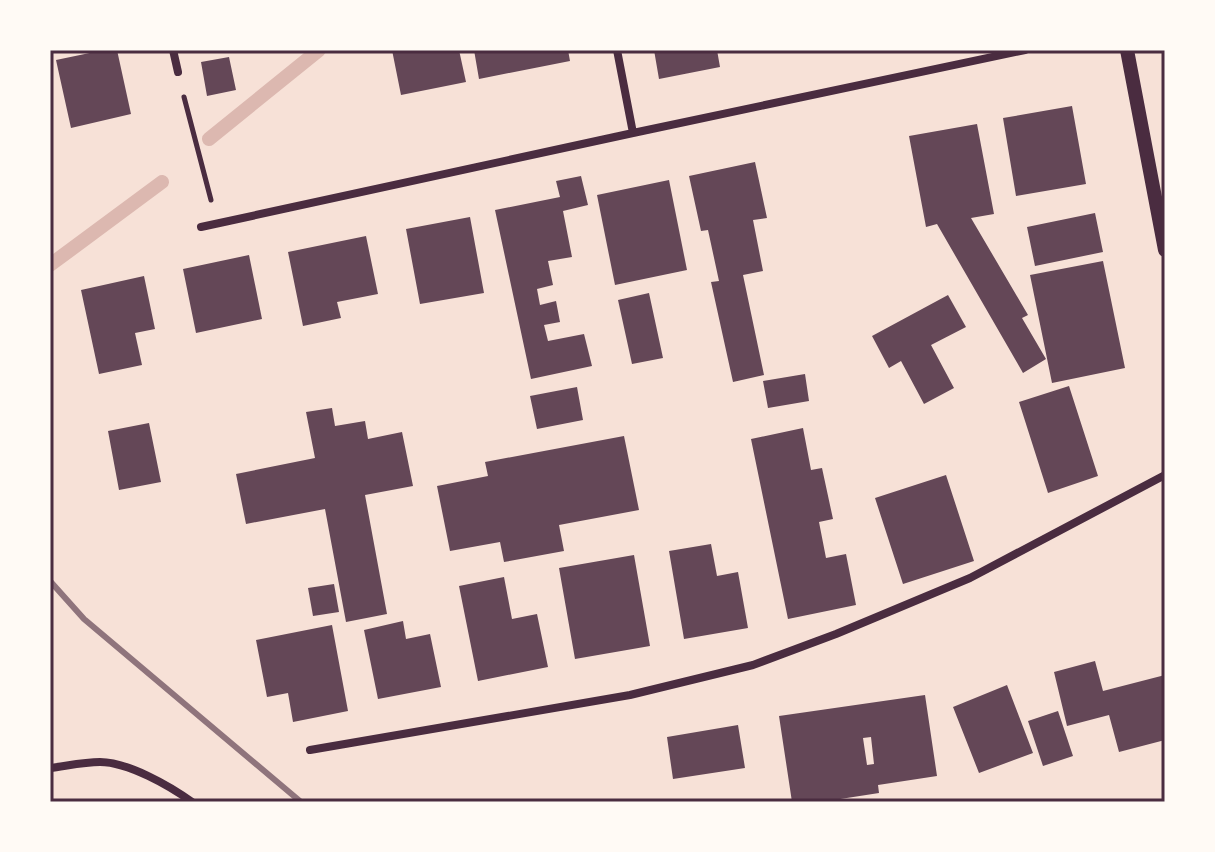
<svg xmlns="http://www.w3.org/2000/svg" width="1215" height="852" viewBox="0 0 1215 852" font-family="Mulish,sans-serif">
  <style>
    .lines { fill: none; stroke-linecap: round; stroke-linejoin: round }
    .stream { stroke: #dcb8b0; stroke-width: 14 }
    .building { fill: #644757; fill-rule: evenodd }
    .path { stroke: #4a2c40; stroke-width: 5 }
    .minor { stroke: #4a2c40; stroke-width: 8 }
    .tertiary { stroke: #4a2c40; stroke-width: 14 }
    .rail { stroke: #8f747c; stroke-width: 6 }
    .neatline { fill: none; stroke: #4a2c40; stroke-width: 3 }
  </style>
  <rect width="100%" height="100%" fill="#f7e1d7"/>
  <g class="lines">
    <path class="stream" d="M209,139L319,50
      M50,265L162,182"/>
  </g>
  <path class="building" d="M104,50H117L131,114L71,128L56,60Z
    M392,50H459L466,82L401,95Z
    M474,50H568L570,61L479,79Z
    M654,50H717L720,67L659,79Z
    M229,57L236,90L207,96L201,62Z
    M1072,106L1086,184L1016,196L1003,118Z
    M977,124L994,214L971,218L1028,315L1022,318L1046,359L1023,373L937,224L926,227L909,136Z
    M755,162L767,218L753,220L763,271L743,275L764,375L733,382L711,282L719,281L708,230L701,231L689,176Z
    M581,176L588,205L563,211L572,257L548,261L553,285L537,289L540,305L556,301L560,322L544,325L548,341L584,334L592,366L531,379L495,210L560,197L556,181Z
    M669,180L687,270L615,285L597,195Z
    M1095,213L1103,252L1035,266L1027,227Z
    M470,217L484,293L420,304L406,229Z
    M366,236L378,294L337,302L341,318L303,326L288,252Z
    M249,255L262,319L196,333L183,269Z
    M1103,261L1125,368L1052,383L1030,275Z
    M144,276L155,329L135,333L142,365L99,374L81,290Z
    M649,293L663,358L632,364L618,300Z
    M948,295L966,327L931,345L954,388L924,404L901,361L889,368L872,336Z
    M805,374L809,401L768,408L763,381Z
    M1069,386L1098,476L1048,493L1019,402Z
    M577,387L583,420L537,429L530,396Z
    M332,408L335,426L365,421L368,439L402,432L413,486L365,495L387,614L346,622L325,509L246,524L236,474L315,458L306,412Z
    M149,423L161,482L119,490L108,431Z
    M803,428L811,470L822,468L833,519L819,522L826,558L846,554L856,605L788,619L751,439Z
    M624,436L639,510L559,525L564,551L504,562L500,542L450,551L437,486L488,476L485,462Z
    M946,475L974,561L903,584L875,498Z
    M711,544L717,576L738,572L748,628L684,639L669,551Z
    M634,555L650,646L575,659L559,568Z
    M504,577L512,619L537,614L548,667L478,681L459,586Z
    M334,584L339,612L313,616L308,588Z
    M403,621L406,639L430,634L441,687L378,699L364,630Z
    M332,625L348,711L293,722L288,693L267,697L256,640Z
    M1095,661L1103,691L1165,675V740L1119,752L1109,715L1067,726L1054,672Z
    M1007,685L1033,753L979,773L953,707Z
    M925,695L937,776L878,785L879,793L821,802H792L779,716ZM871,737L874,764L867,765L863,738Z
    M1058,711L1073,756L1043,766L1028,721Z
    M738,725L745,768L673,779L667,737Z"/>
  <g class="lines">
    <path class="path" d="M184,97L211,200"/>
    <path class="minor" d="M173,50L178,72
      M617,50L633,133
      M201,227L633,133L1025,50
      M310,750L630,695L753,665L836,634L970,578L1165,475
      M50,768C66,766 84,762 100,762C128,762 170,786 192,802"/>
    <path class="tertiary" d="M1127,50L1165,250"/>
    <path class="rail" d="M50,581L84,619L301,802"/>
  </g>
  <rect width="1215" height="852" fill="none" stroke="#fffaf5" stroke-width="104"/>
  <rect x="52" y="52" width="1111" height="748" class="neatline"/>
</svg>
